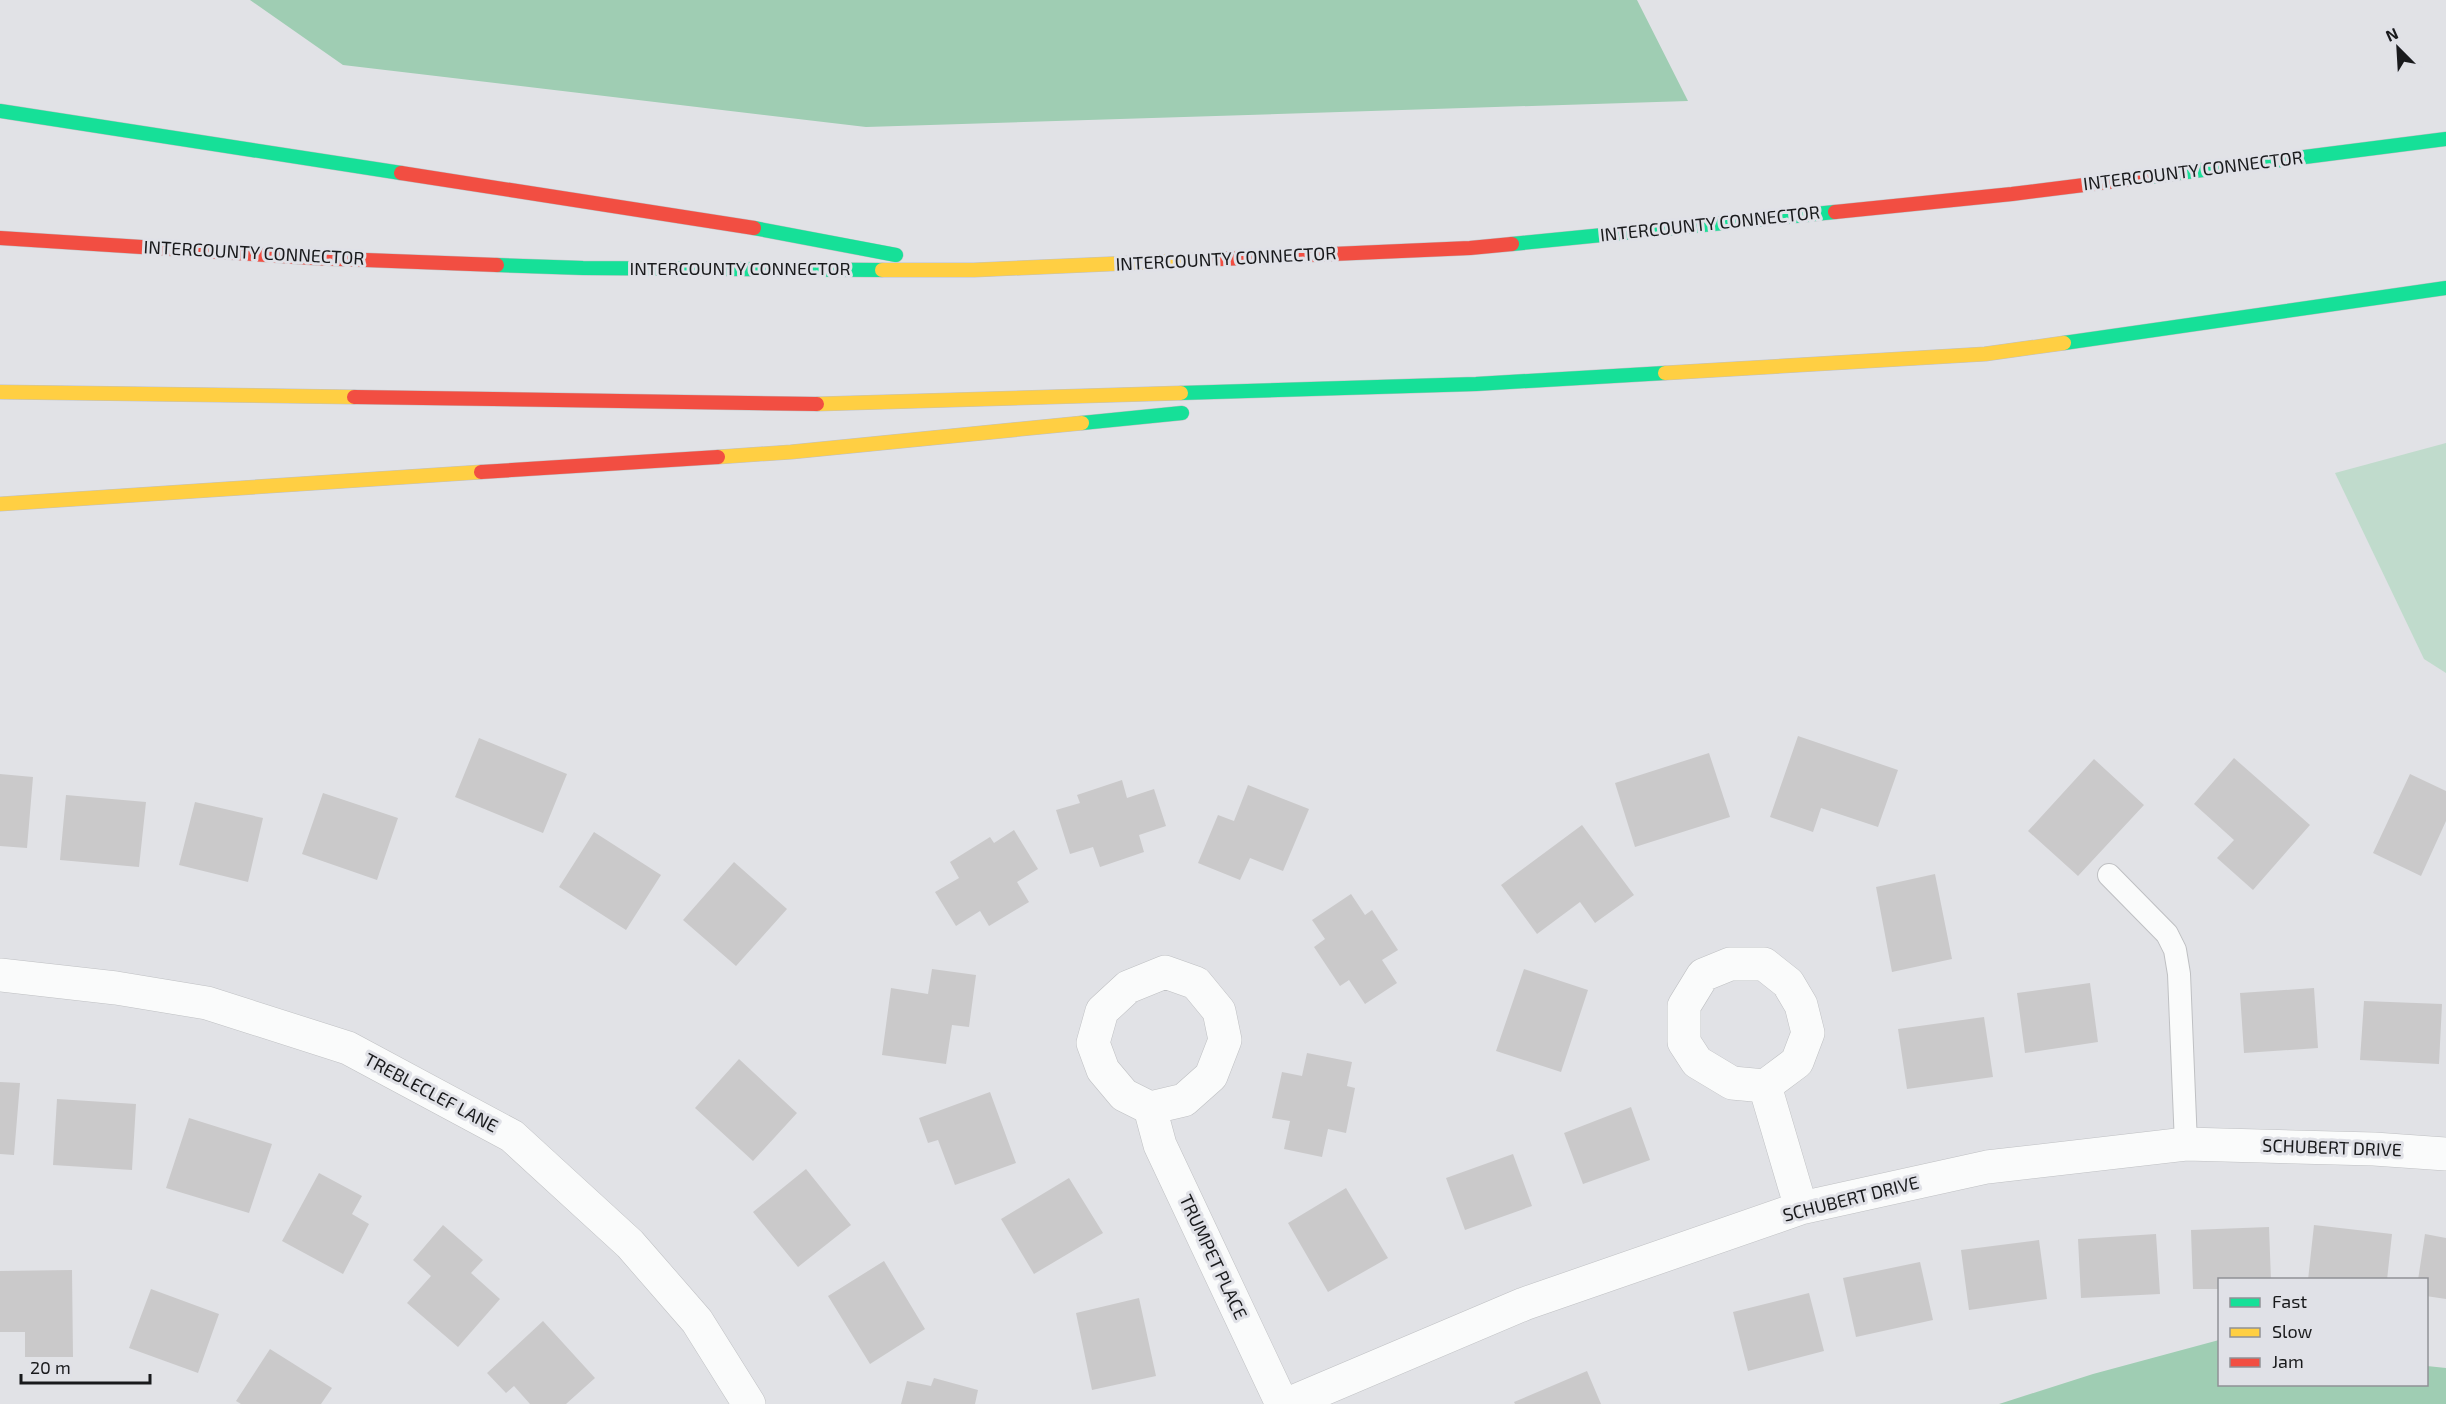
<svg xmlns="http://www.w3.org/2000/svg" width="2446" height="1404" viewBox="0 0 2446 1404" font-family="'Exo 2',sans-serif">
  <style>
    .green { fill: #c0dbcc }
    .forest { fill: #9fcdb3 }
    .building { fill: #cac9ca }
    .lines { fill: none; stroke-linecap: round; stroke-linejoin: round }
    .lane-casing { stroke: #bfc0c3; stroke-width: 24 }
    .street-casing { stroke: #bfc0c3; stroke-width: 34 }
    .fast-casing { stroke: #bfc0c3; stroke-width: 15 }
    .slow-casing { stroke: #bfc0c3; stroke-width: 15 }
    .jam-casing { stroke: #bfc0c3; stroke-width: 15 }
    .lane { stroke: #fafbfb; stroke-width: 22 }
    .street { stroke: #fafbfb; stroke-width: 33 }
    .fast { stroke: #16e098; stroke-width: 14 }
    .slow { stroke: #ffcf43; stroke-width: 14 }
    .jam { stroke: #f24e42; stroke-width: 14 }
    .labels { text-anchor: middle; stroke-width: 6; stroke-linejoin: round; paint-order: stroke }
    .street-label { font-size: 18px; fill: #191a1c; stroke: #e0e1e7 }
  </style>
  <rect width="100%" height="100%" fill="#e1e2e6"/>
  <path class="green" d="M2446,443V673L2424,659L2335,473Z"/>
  <path class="forest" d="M250,0H1637L1688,101L866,127L343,65Z
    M2219,1340L2220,1384H2426L2427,1366L2446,1368V1404H1999L2093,1374Z"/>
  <path class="building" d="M1798,736L1898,770L1878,827L1821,808L1813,832L1770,817Z
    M479,738L567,774L543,833L455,797Z
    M1709,753L1730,817L1635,847L1615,783Z
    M2234,758L2310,825L2253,890L2217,858L2234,840L2194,804Z
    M2094,759L2144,805L2078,876L2028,831Z
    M0,774L33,777L27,848L0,846Z
    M2410,774L2446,791V821L2421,876L2373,853Z
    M1122,780L1127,798L1154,789L1166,826L1139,835L1144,852L1100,867L1093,847L1070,854L1056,810L1080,803L1077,795Z
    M1248,785L1309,809L1283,871L1250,858L1240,880L1198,863L1218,815L1234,821Z
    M323,793L398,818L377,880L302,854Z
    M66,795L146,802L139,867L60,860Z
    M195,802L263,818L248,882L179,865Z
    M1582,825L1634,895L1595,923L1580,902L1537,934L1501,885Z
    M1014,830L1038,869L1017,882L1029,902L989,926L980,911L956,926L935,892L959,878L950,862L990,837L994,843Z
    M594,832L661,875L626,930L559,887Z
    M734,862L787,909L736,966L683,920Z
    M1935,874L1952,959L1892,972L1876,887Z
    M1351,894L1365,915L1372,910L1398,950L1382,960L1397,983L1365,1004L1349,980L1340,986L1314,947L1325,939L1312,920Z
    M932,969L976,975L969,1027L952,1025L946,1064L882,1055L891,988L928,994Z
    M1524,969L1588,990L1561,1072L1496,1051Z
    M2090,983L2098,1042L2025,1053L2017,993Z
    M2314,988L2318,1048L2244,1053L2240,993Z
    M2364,1001L2442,1004L2439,1064L2360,1060Z
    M1984,1017L1993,1077L1907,1089L1898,1029Z
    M1307,1053L1352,1062L1347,1086L1355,1088L1346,1133L1328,1129L1322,1157L1284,1149L1290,1121L1272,1118L1282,1072L1302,1076Z
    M739,1059L797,1113L753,1161L695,1108Z
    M0,1082L20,1083L14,1155L0,1154Z
    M990,1092L1016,1163L955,1185L938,1140L928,1143L919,1118Z
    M57,1099L136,1104L132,1170L53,1165Z
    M1631,1107L1650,1160L1583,1184L1564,1133Z
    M189,1118L272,1144L249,1213L166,1188Z
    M1513,1154L1532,1206L1465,1230L1446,1178Z
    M806,1169L851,1225L798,1267L753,1212Z
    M319,1173L362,1196L352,1214L369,1224L343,1274L282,1241Z
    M1069,1178L1103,1233L1034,1274L1001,1219Z
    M1346,1188L1388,1258L1328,1292L1288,1223Z
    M443,1225L483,1260L471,1273L500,1299L458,1347L407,1303L431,1276L413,1260Z
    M2314,1225L2392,1234L2387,1280H2308Z
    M2269,1227L2271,1280H2220V1289H2193L2191,1230Z
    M2156,1234L2160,1294L2081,1298L2078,1239Z
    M2425,1234L2446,1238V1299L2426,1296V1280H2418Z
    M2039,1240L2047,1299L1969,1310L1961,1250Z
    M884,1261L925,1329L870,1364L828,1296Z
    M1920,1262L1933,1320L1856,1337L1843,1278Z
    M72,1270L73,1357H25V1332H0V1271Z
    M151,1289L219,1314L198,1373L129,1348Z
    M1809,1293L1824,1351L1748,1371L1733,1312Z
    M1139,1298L1156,1376L1092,1390L1076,1313Z
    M543,1321L595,1378L566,1404H530L514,1386L506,1393L487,1373Z
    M270,1349L332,1388L321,1404H241L236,1401Z
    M1587,1371L1601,1404H1515L1514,1402Z
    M934,1378L978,1390L975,1404H901L907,1381L931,1386Z"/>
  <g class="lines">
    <g class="lane-casing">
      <path id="lane" d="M2109,875L2167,934L2175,950L2179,974L2186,1144"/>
    </g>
    <g class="street-casing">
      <path id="street" d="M0,975L116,988L207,1003L348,1048L512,1136L630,1244L697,1321L749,1404
        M1765,1086L1732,1083L1697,1062L1684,1042V1006L1703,975L1730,964H1764L1788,983L1801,1005L1808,1033L1797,1062L1765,1086L1801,1208
        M1150,1108L1184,1100L1211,1076L1225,1040L1219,1011L1196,983L1165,972L1128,987L1102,1011L1093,1043L1103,1070L1124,1095L1150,1108L1160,1145L1282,1404
        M1288,1404L1524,1304L1801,1208L1987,1167L2186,1144L2374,1149L2446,1154"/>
    </g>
    <g class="fast-casing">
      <path id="fast" d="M0,111L401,173
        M2148,177L2446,139
        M754,228L896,255
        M1512,244L1835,212
        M497,265L583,268L882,270
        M2064,343L2446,288
        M1181,393L1476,384L1665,373
        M1082,423L1182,413"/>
    </g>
    <g class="slow-casing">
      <path id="slow" d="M882,270H974L1198,260
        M1665,373L1985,354L2064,343
        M0,392L354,397
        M817,404L1181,393
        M718,457L791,452L1082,423
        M0,504L481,472"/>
    </g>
    <g class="jam-casing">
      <path id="jam" d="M401,173L754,228
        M1835,212L2012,194L2148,177
        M0,238L313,258L497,265
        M1198,260L1470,248L1512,244
        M354,397L817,404
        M481,472L718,457"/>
    </g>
    <use href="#lane" class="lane"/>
    <use href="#street" class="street"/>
    <use href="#fast" class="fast"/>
    <use href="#slow" class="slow"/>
    <use href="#jam" class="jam"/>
  </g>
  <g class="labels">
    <g class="street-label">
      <text transform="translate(2193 171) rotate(-7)" y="6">INTERCOUNTY CONNECTOR</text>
      <text transform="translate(1710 224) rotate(-6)" y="6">INTERCOUNTY CONNECTOR</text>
      <text transform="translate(254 253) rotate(3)" y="6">INTERCOUNTY CONNECTOR</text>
      <text transform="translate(1226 259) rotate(-3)" y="6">INTERCOUNTY CONNECTOR</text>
      <text x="740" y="275">INTERCOUNTY CONNECTOR</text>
      <text transform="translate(431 1093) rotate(28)" y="6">TREBLECLEF LANE</text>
      <text transform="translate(2332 1148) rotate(2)" y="6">SCHUBERT DRIVE</text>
      <text transform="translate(1851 1199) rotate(-14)" y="6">SCHUBERT DRIVE</text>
      <text transform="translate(1213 1257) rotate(65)" y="6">TRUMPET PLACE</text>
    </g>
  </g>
  <rect x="2218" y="1278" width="210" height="108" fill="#e0e1e7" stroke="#909196" stroke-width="1.5"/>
  <rect x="2230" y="1298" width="30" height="9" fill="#16e098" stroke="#909196" stroke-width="1.5"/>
  <text x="2272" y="1308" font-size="18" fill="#191a1c">Fast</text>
  <rect x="2230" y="1328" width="30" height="9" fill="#ffcf43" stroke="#909196" stroke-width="1.5"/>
  <text x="2272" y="1338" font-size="18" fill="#191a1c">Slow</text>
  <rect x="2230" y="1358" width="30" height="9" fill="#f24e42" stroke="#909196" stroke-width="1.5"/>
  <text x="2272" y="1368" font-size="18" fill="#191a1c">Jam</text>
  <g transform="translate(2398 48) rotate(336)" stroke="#e0e1e7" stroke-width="4.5" paint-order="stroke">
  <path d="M0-4.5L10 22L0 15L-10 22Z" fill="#191a1c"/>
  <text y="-9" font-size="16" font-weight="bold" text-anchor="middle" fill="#191a1c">N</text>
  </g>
  <path d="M21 1374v9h129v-9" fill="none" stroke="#191a1c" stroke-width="3"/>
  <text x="30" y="1374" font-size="18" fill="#191a1c" stroke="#e0e1e7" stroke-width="4.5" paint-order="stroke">20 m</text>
</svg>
